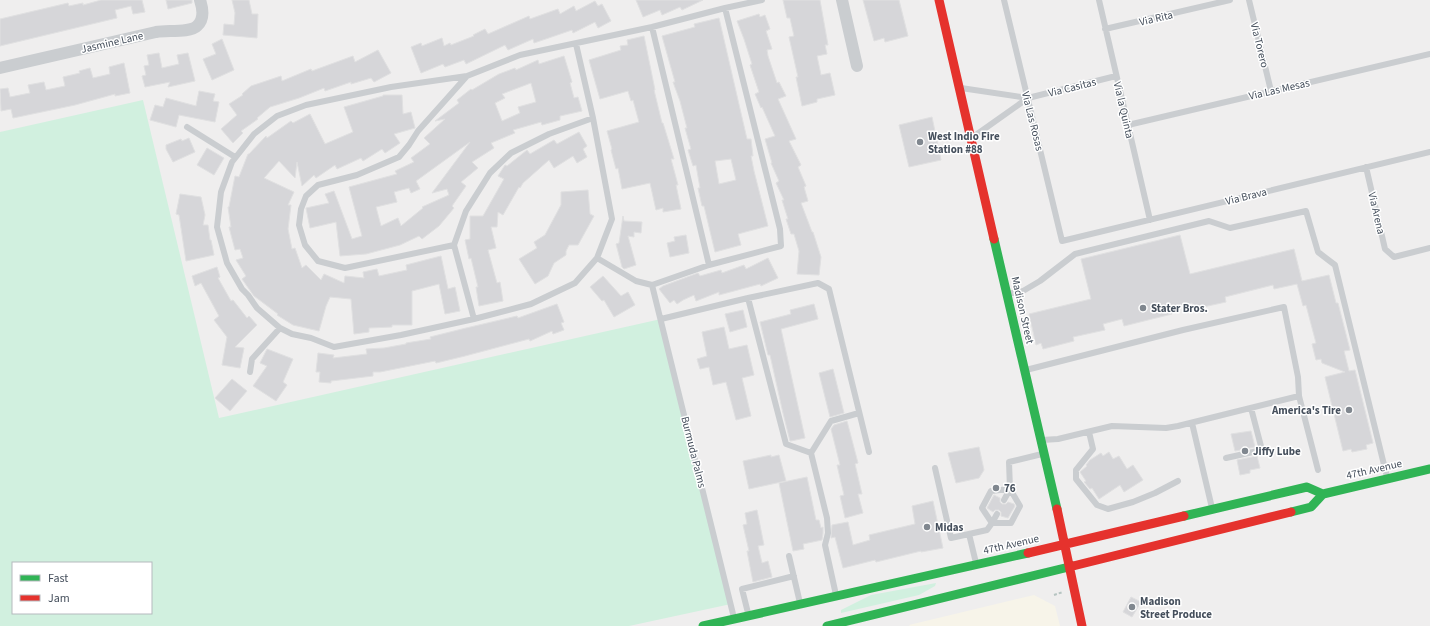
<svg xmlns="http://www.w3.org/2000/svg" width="1430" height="626" viewBox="0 0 1430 626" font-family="'Source Sans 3',sans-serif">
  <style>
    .commercial { fill: #f7f4e9 }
    .green { fill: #d1f0df; fill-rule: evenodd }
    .building { fill: #d6d6d9; stroke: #e0e0e1; fill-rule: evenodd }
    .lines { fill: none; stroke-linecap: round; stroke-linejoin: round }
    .path { stroke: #b6c4c1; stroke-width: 2; stroke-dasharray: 3 2; stroke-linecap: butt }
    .lane { stroke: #cacdd0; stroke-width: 6 }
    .street { stroke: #cacdd0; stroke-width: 12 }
    .fast { stroke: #30b455; stroke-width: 9 }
    .jam { stroke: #e5322d; stroke-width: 9 }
    .poi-dot { fill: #80878f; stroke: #fff; stroke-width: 1.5 }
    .labels { text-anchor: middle; stroke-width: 3; stroke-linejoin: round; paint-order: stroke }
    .street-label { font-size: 11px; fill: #454f5c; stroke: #fff }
    .poi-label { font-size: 11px; font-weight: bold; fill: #454f5c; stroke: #fff; text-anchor: start }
  </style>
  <rect width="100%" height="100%" fill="#efeeee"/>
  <path class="commercial" d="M1034,595L1055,606L1060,626H910L909,625Z"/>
  <path class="green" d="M143,100L219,418L661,319L731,604L629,626H0V132ZM13,563H151V613H13Z
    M936,583L935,586L919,595L841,613V610L871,595Z"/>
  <path class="building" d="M101,0H142L145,12L133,14L131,6L115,10L117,18L0,46V19L68,3L69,6L83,3V5Z
    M166,0H192V3L168,9Z
    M232,0H249L252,14H258L257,38L223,35L224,24L234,25L235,13Z
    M636,0H703L682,10L680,7L662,15L660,10L643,17Z
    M783,0H820L828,45H825L827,54L817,56L821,75L830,73L835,95L817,99V102L802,106L796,77H798L789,37L794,36L790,18H787Z
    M863,0H899L908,36L885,42L884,38L874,41Z
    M595,1L598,6L602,4L611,21L598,28L595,22L573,33L572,30L534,43L533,39L508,50L505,45L466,64L464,60L445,67L443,64L421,73L411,47L421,43L422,46L442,38L444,46L450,43L451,45L474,36L473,35L485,29L488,34L529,16L530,19L558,9L560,14L574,6L576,11Z
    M759,14L760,17L765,15L770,29L766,31L772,49L767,50L768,56L777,83L779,82L786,96L778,99L796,139L789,141L801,165L798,167L806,186L804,187L808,201L801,203L812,232H813L821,257L819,275L797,274L799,251L794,234H791L786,219H788L782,200H784L776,183L779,181L771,163H772L765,139L775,136L762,107L761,108L755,94L759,92L750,65L752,64L744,39L737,21Z
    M719,18L747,139H751L753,156H751L754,171L768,226L738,234L741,245L715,252L704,206H702L698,188H700L696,165L693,166L688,150L691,149L685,128H687L680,101L673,82H675L662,36L695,27L694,24ZM731,159L736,180L719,184L715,161Z
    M644,36L655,90H654L662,123H663L674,159H671L678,185H676L681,209L663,212V208L656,210L650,183L622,189L618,168L616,169L611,150L612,149L607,131L639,122L633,100L631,101L628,91L600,99L589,60L621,50L620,46L628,45L627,40Z
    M222,39L234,70L212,80L203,59L216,54L212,44Z
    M378,50L391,73L374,82L371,78L351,84V82L325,91L324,88L299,98L270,107L257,118L258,119L241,131L243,133L233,143L221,129L237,115L229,104L243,95L242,94L251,86L281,76L282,81L311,69L312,71L353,56L355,62Z
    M159,53L162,68L179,64L177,55L188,53L195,81L168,87L170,82L145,87L142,76L146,75L144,66L149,65L147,55Z
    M564,56L572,82L570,83L574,98L578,97L582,111L560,116V120L542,125L541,122L513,130L515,133L491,143L494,148L472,162L478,168L461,182L466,186L452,206L454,208L439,226L422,239L419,236L400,245L366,254L340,256L336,222L310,228L306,208L329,203L325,194L334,191L352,239L362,236L349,187L397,174L395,171L414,162L411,158L430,144L424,138L445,119L435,121L459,103L457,100L471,89L472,90L499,74L515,68L516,70L538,60L539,64ZM531,83L536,102L518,107L520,113L502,121L495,103L505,98L502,94ZM470,142L432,193L447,189L449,195L422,207L423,208L401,226L398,218L381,226L376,207L397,202L394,192L409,188L411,193L420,189L416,181Z
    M124,63L130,93L115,96V94L75,105L13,118L11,109L1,111L0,89L8,88L10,97L30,93L28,85L44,82L46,90L65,86L63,77L80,73L79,71L90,68L93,78L110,74L109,67Z
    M199,91L215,94L213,101L219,102L215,122L179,115L176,127L150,120L155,105L163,107L166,98L196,106Z
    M383,95H402L403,114L411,112L415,128L394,134L400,143L385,153L382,149L363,161L361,158L337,169L335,165L316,178L314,175L302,186L297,162L295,178L279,161L264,178L294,192L288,205H291L288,229L292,249L295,248L302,268L306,265L321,280L324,274L344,283L345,276L364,278L363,272L377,269L379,276L407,270L406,265L441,256L448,289L455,287L460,311L445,314L439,284L412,291V325H392V327L369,328V332L354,334L351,299L330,297L326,306L319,331L293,325L277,315L278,314L254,296L242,279L246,276L236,260L243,258L240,249L235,250L229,227H231L228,207H229L235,176L239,177L248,154H249L266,136L267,138L291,121L293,123L310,114L325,144L353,132L344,107L383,96Z
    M932,117L941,160L909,167L899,125Z
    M579,132L587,146L583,149L587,157L577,163L573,156L554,168L549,160L523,183L520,188L519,187L503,215L498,212L497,227H491L496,248L488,250L497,283L500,282L503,301L479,306L476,287H478L471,258L469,259L465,240L470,239V216H483L504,179L498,176L505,165L507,166L527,150L530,154L554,140L557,144Z
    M189,138L195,152L173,162L166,149V145L181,139L182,141Z
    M207,148L224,158L214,175L197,165Z
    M588,190L590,214L594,216L578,245H569L566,251V255L554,263L548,276L535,284L519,259L537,248L534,242L545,235L561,205V192Z
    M180,194L201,197L205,215L203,225H208L210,240H211L214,255L186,261L179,215L176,214Z
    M623,216L624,221L642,222L641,233L634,232V237L628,236L636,265L624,269L622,267L616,244L619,243Z
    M686,235L689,253L670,257L667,243L675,241L674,237Z
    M1180,235L1190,274L1294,249L1302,281L1329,275L1336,303H1338L1350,350L1344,351L1349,371L1355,370L1373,443L1366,445L1367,449L1352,452L1351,449L1343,451L1325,377L1345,372L1322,363L1321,359L1316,360L1312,344L1316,343L1306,305L1303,306L1297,284L1274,289L1273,285L1225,297L1226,302L1194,309L1192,303L1171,308L1172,314L1124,326L1122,319L1103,324L1105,330L1073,337L1074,341L1043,349L1041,343L1036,345L1029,314L1091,299L1081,259Z
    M768,258L778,278L761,286L760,284L719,295V292L696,301L694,295L683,300L677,304L674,300L670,303L659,289L663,286L698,273L700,276L721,270L722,273L744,265L746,269Z
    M217,267L220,277L218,278L231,301L233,300L247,318L249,316L257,325L235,347L244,348L240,368L222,365L227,337L214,320L219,316L201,283L195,286L192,276Z
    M603,276L621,296L628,292L635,305L614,317L604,300L602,301L590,287Z
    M557,304L564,322L561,323L564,330L553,334L552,331L530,341L529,339L465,356L436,363L435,361L380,372H373V376L331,381V383L319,382L320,372H316L318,353L334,355L333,358L367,354L366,349L384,348L406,344V343L431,339L430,337L466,328L517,316L518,318Z
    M814,304L818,319L781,329L805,438L791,441H790L783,413L770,355H768L760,322L791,314L790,310Z
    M743,310L747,327L730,332L725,314Z
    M724,327L729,349L747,345L754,375L742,378L751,416L736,420L726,382L713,385L709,367L700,369L697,359L707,356L702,332Z
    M267,349L293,359L283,382L287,385L276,401L253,386L267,366L260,363Z
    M833,369L844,413L830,417L819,373Z
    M232,379L247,391L230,411L215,398Z
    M847,421L858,463L855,464L862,494H858L863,513L845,518L840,496L844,495L837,465H840L831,429L834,425Z
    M1251,431L1255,447L1235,451L1231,434Z
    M979,447L984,470L979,478L956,483L948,453Z
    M1109,452L1113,459L1119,456L1127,469L1133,465L1143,480L1124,492L1120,485L1099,499L1092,488L1090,489L1084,482L1086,481L1080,472L1087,466L1086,465L1090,460L1101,453L1103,456Z
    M771,455V457L779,455L786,481L749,489L743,461Z
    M1257,456L1260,468L1250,470V473L1240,475L1237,460Z
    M807,477L816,520H819L821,528L823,527V533L822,540L803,544L804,549L793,551L779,483Z
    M994,495L1000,498V502L1002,504H1006L1008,502L1014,504L1015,506L1008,518L1001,516V512L999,510H995L993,512L987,508Z
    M933,501L943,548L921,552V551L876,562L875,560L843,568L835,537L831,538L832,525L848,522L853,545L870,540L869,535L915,524L912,506Z
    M757,510L764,545L758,546L762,563L768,561L772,577L753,582L747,551H749L743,525L747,524L745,513Z
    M1131,597L1141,602L1132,617L1123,612Z"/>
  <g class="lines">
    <path class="path" d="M1054,595L1063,592"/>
    <path class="lane" d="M1004,0L1062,241L1430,152
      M1099,0L1150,220
      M1249,0L1271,91
      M652,27L709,265
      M1105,29L1230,0
      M467,76L391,87L306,105L277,116L254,134L232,162L221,192L217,227L227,263L242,289L248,295L257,308L280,328L292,334L311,338L334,347L401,335L474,319L531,304L575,283L597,258L612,219L593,118L576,44
      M961,88L1028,98L973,137
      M1028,98L1116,76
      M593,118L549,134L511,153L490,173L466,211L454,245L345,268L318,261L305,245L299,225L301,209L306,196L318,185L357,175L399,157L409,145L418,131L467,76L520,55L652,27L725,8L762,0
      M1128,125L1430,54
      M187,127L235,157
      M1366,167L1385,249L1394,257L1430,248
      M454,245L474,319
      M597,258L636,281L652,285L709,265L781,246L780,229L725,8
      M652,285L734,618
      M1007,294L1023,291L1040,281L1075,254L1209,221L1230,228L1306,211L1318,252L1335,265L1387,477
      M748,298L786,444L811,453
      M661,319L748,298L818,283L829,289L869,452
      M1026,370L1183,330L1284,307L1298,377L1299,396L1318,470
      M250,372L252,359L280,328
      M1192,423L1212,508
      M1089,432L1093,449L1076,470V479L1097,505L1108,509L1133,502L1155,493L1178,481
      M1042,440L1058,439L1112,426L1166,428L1178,426L1299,396
      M1226,458L1262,450L1251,408
      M935,468L951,538L969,534L976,563
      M1004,500L1010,489
      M997,514L992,523H1011L1020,506L1010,489
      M969,534L987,530L992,523L982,508L991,491L1010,489L1009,462L1042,454
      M789,556L800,603
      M836,595L825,545L828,533L827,518L811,453L831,421L859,413
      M748,613L742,589L794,576"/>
    <path class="street" d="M842,0L857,66
      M0,68C52,56 104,44 156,32C167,30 190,33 197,26C205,19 203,9 200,0"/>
    <path class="fast" d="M994,239L1057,509
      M1291,512L1311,507L1323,494L1430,469
      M1184,516L1307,487L1323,494
      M703,626L1028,553
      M827,626L1073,566"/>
    <path class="jam" d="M939,0L994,239
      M1057,509L1082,626
      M1028,553L1184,516
      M1073,566L1291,512"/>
  </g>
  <g class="poi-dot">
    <circle cx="920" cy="142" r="4"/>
    <circle cx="1143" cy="308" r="4"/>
    <circle cx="1349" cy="410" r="4"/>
    <circle cx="1245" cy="451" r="4"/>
    <circle cx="996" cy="488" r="4"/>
    <circle cx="927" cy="527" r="4"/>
    <circle cx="1132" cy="607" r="4"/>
  </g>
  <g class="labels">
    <g class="street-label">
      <text transform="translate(1156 18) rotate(-13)" y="4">Via Rita</text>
      <text transform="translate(112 42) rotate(-13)" y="4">Jasmine Lane</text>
      <text transform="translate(1260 45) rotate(76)" y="4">Via Torero</text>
      <text transform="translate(1072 87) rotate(-14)" y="4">Via Casitas</text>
      <text transform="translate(1279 89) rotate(-13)" y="4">Via Las Mesas</text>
      <text transform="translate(1124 110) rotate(77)" y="4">Via la Quinta</text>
      <text transform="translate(1033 121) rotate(76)" y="4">Via Las Rosas</text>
      <text transform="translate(1246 196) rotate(-14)" y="4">Via Brava</text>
      <text transform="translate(1377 213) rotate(77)" y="4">Via Arena</text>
      <text transform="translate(1023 310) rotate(77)" y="4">Madison Street</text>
      <text transform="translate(694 452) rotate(76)" y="4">Burmuda Palms</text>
      <text transform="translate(1374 469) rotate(-13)" y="4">47th Avenue</text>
      <text transform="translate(1011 544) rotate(-13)" y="4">47th Avenue</text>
    </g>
    <g class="poi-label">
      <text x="928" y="140">West Indio Fire<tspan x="928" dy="13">Station #88</tspan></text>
      <text x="1151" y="312">Stater Bros.</text>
      <text x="1341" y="414" text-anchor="end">America's Tire</text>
      <text x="1253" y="455">Jiffy Lube</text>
      <text x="1004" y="492">76</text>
      <text x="935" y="531">Midas</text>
      <text x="1140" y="605">Madison<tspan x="1140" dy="13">Street Produce</tspan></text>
    </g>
  </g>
  <rect x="12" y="562" width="140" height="52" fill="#ffffff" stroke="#b5b9be"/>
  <rect x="20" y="575" width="20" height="6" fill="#30b455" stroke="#b5b9be"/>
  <text x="48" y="582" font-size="12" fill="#454f5c">Fast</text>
  <rect x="20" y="595" width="20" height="6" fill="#e5322d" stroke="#b5b9be"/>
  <text x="48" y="602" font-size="12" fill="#454f5c">Jam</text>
</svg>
